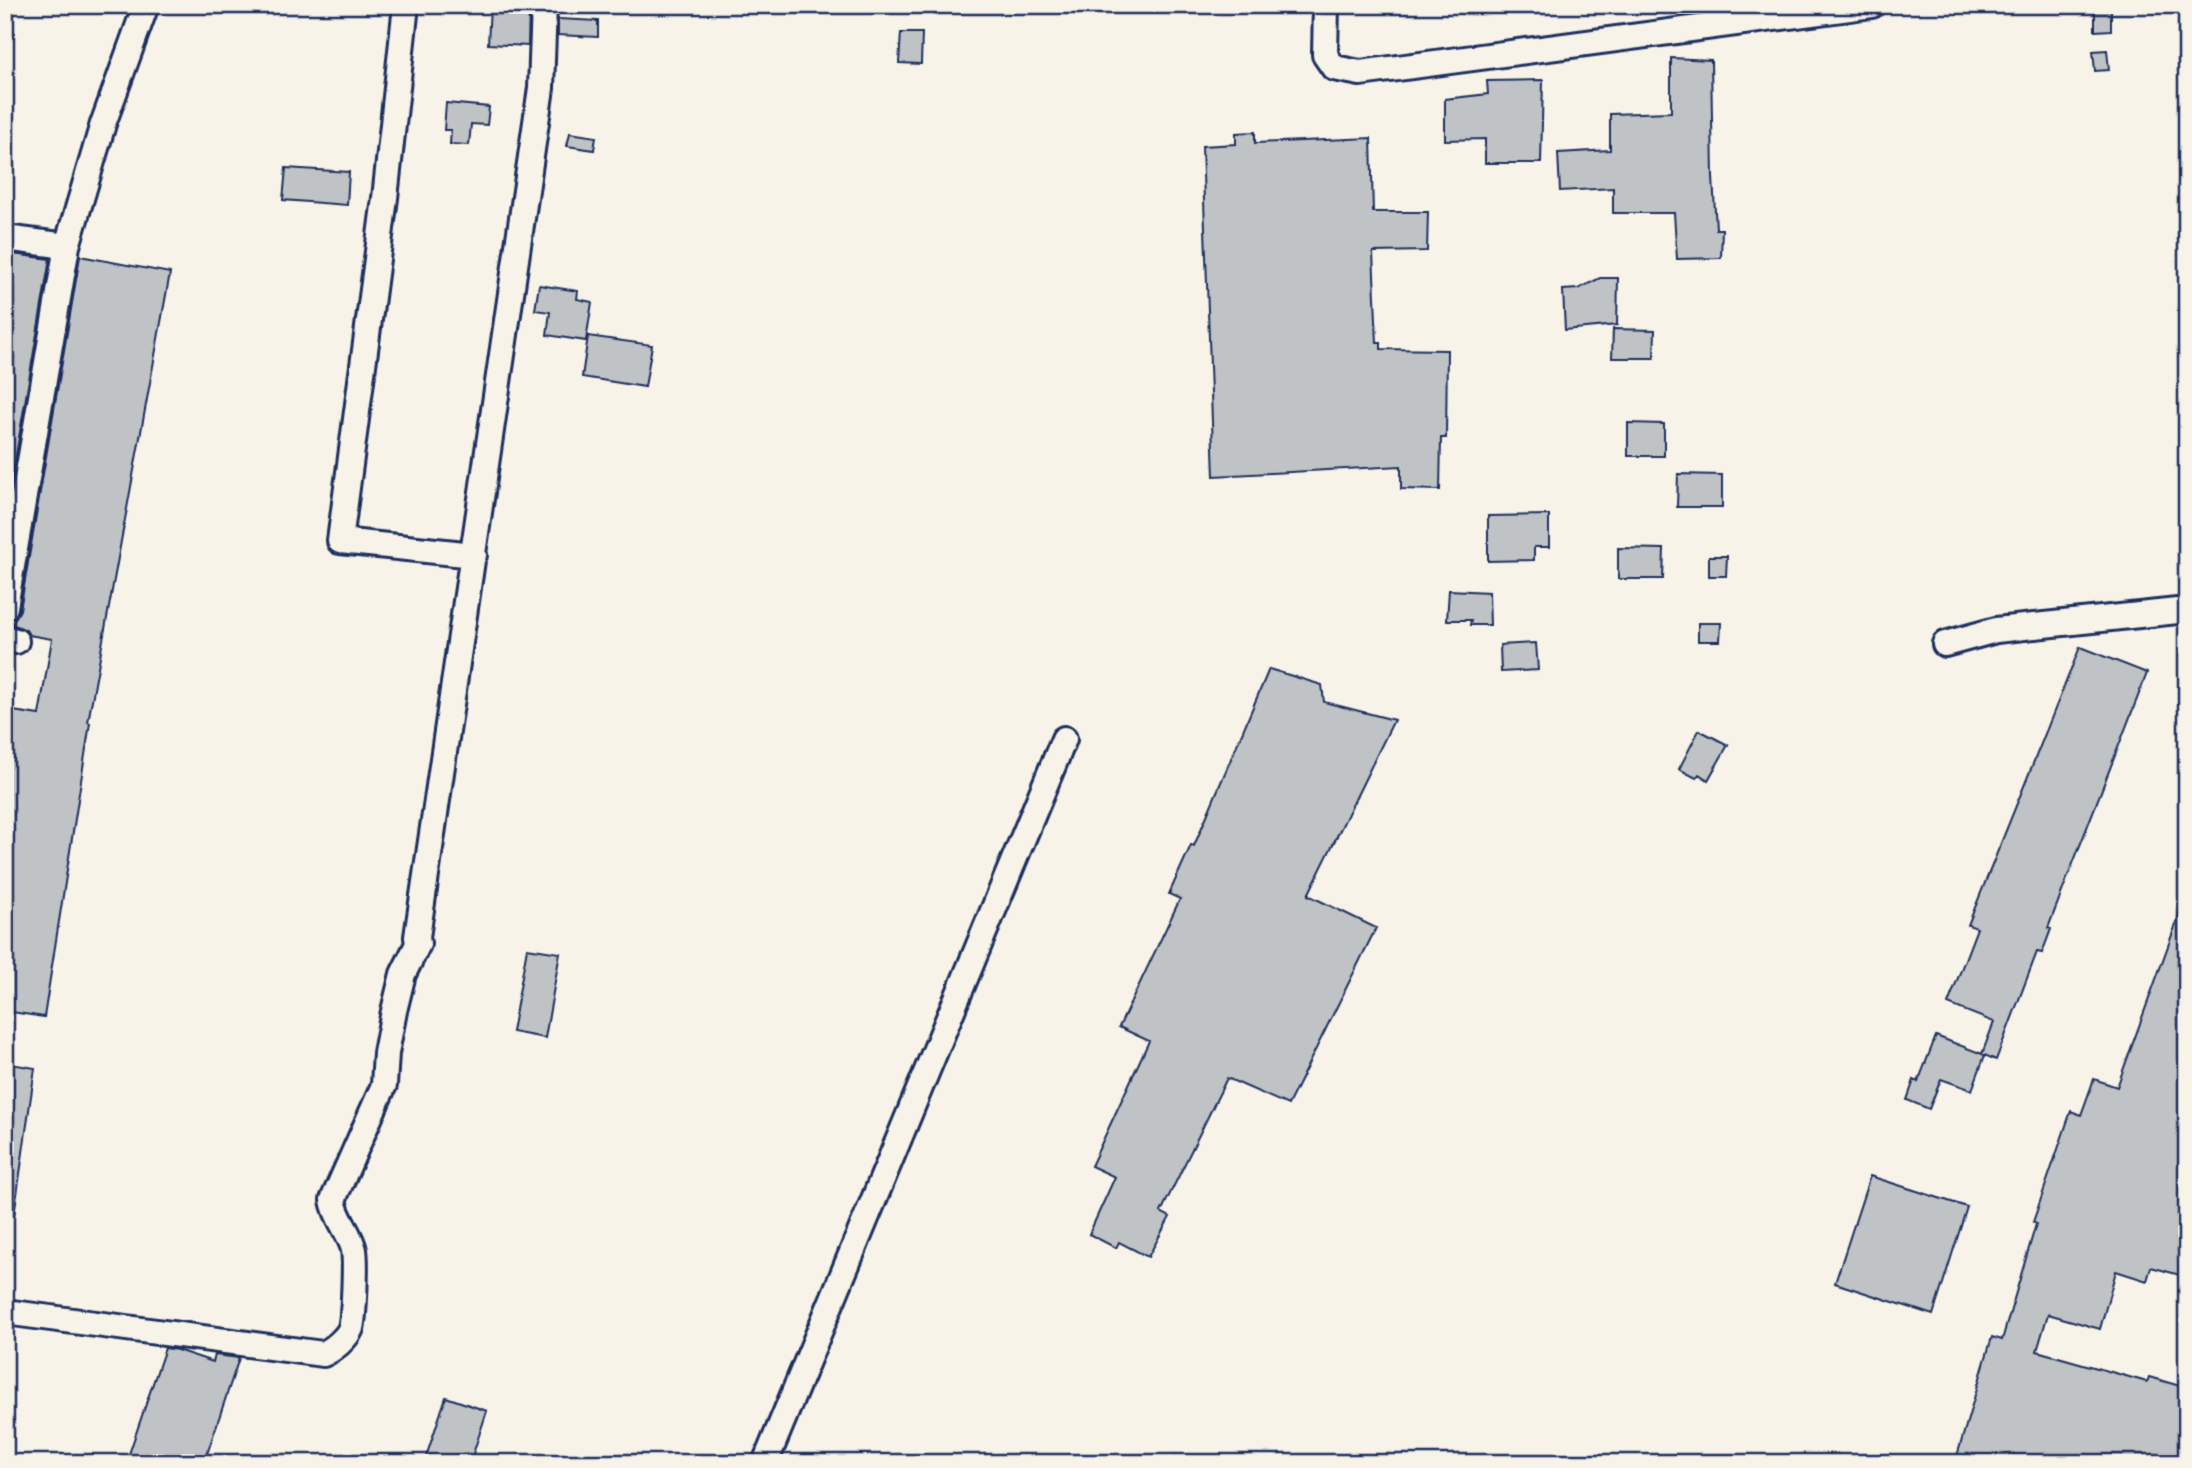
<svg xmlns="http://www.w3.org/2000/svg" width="2192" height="1468" viewBox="0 0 2192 1468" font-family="Sriracha,sans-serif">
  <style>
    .building { fill: #c0c3c5; stroke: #1b2f5e; stroke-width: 2 }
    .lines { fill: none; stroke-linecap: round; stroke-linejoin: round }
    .minor-casing { stroke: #1b2f5e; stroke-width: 30 }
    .minor { stroke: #f7f3e8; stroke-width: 24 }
  </style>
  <rect width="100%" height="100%" fill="#f7f3e8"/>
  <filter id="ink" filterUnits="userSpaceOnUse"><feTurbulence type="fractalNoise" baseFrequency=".0143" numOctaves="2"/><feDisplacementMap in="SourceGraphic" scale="14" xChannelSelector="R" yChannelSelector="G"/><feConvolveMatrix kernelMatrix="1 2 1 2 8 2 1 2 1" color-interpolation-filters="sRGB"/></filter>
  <g filter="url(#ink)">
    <path class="building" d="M2095,5H2111V30L2095,31Z
      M490,6L529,8L528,46L488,44Z
      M558,19L598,21V37L558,35Z
      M901,33H922L921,64L899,63Z
      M2107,50L2109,70L2095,71L2093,51Z
      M1671,58L1711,60L1713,177L1716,229H1722L1721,258L1677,259L1674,213H1613V188L1560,191L1558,153L1610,150V114L1671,112Z
      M1543,80L1541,163H1485V139L1445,140V99L1488,94L1487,81Z
      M446,103L489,107L487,125L471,124L469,145L450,144L451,130H444Z
      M1255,132V143L1371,138L1373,212H1428L1427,251L1373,252L1377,343H1381V349L1447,350L1446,438H1441L1440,490L1401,489V466L1214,476L1202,146L1236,144V133Z
      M570,133L596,137L594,150L567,146Z
      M286,168L349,172L347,205L283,200Z
      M5,253L50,259L5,518Z
      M80,256L170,273L88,722L90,723L44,1017L5,1011V759L13,711L39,715L52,639L29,635L26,630L12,624L20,610Z
      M1600,278H1618L1617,325L1565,330L1563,290L1578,289Z
      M539,285L578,291L577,299L592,302L586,341L547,335L550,312L535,310Z
      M1613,329L1655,330L1654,358H1612Z
      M588,336L652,345L645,387L582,377Z
      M1628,423L1664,424V456H1628Z
      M1678,474L1722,475V507H1677Z
      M1549,515V547H1534V560L1488,561V516Z
      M1618,548L1664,549L1663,579H1618Z
      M1709,556H1727L1726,576H1709Z
      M1449,590L1489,592L1490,625H1470L1471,620H1447Z
      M1698,623H1721L1720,641H1698Z
      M1536,643L1538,670L1501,672L1500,645Z
      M2080,647L2147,673L2048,928L2051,929L2042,953L2037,952L1996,1060L1982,1054L1994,1022L1948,1004L1977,928L1968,925Z
      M1269,669L1322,685L1324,702L1394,720L1308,895L1376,928L1288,1105L1227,1078L1161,1212L1170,1217L1148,1257L1119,1242L1116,1248L1089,1234L1115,1177L1091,1166L1149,1041L1119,1027L1180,899L1169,894L1191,845L1194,846Z
      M1699,730L1728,745L1708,780L1699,774L1696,778L1679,769Z
      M2185,899H2187V1277L2151,1267L2147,1281L2116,1271L2100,1329L2048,1314L2037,1351L2147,1382L2149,1377L2187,1388V1463H1955L1992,1337L2002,1340L2036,1224L2033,1222L2071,1111L2081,1115L2094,1079L2117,1087Z
      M527,948L560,953L545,1038L512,1032Z
      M1936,1036L1985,1055L1972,1090L1941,1079L1929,1109L1907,1100L1914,1080L1918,1082Z
      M5,1063L35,1068L14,1216L5,1215Z
      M1870,1176L1967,1207L1933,1315L1835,1283Z
      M165,1348L177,1350L213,1362L215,1355L239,1358L204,1463H126Z
      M446,1397L487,1411L470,1463H424Z"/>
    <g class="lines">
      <g class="minor-casing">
        <path id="minor" d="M406,5L385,198L340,541L474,555
          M1326,5L1325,55L1334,68L1360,73L1872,5
          M5,238L67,246L5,607
          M67,246L103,124L146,5
          M5,638L16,641
          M1945,644L1996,630L2187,610
          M5,1312L323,1354C333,1350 347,1338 351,1328C354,1317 356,1262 354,1250C350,1232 336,1219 333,1200L384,1085L386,1053L394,1011L403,974L418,944L417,937L541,88L544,5
          M765,1463L1064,739"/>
      </g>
      <use href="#minor" class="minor"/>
    </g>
  </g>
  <rect width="2192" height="1468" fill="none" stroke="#f7f3e8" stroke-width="28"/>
  <rect x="14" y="14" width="2164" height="1440" fill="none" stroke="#1b2f5e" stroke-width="2.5" filter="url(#ink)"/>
</svg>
